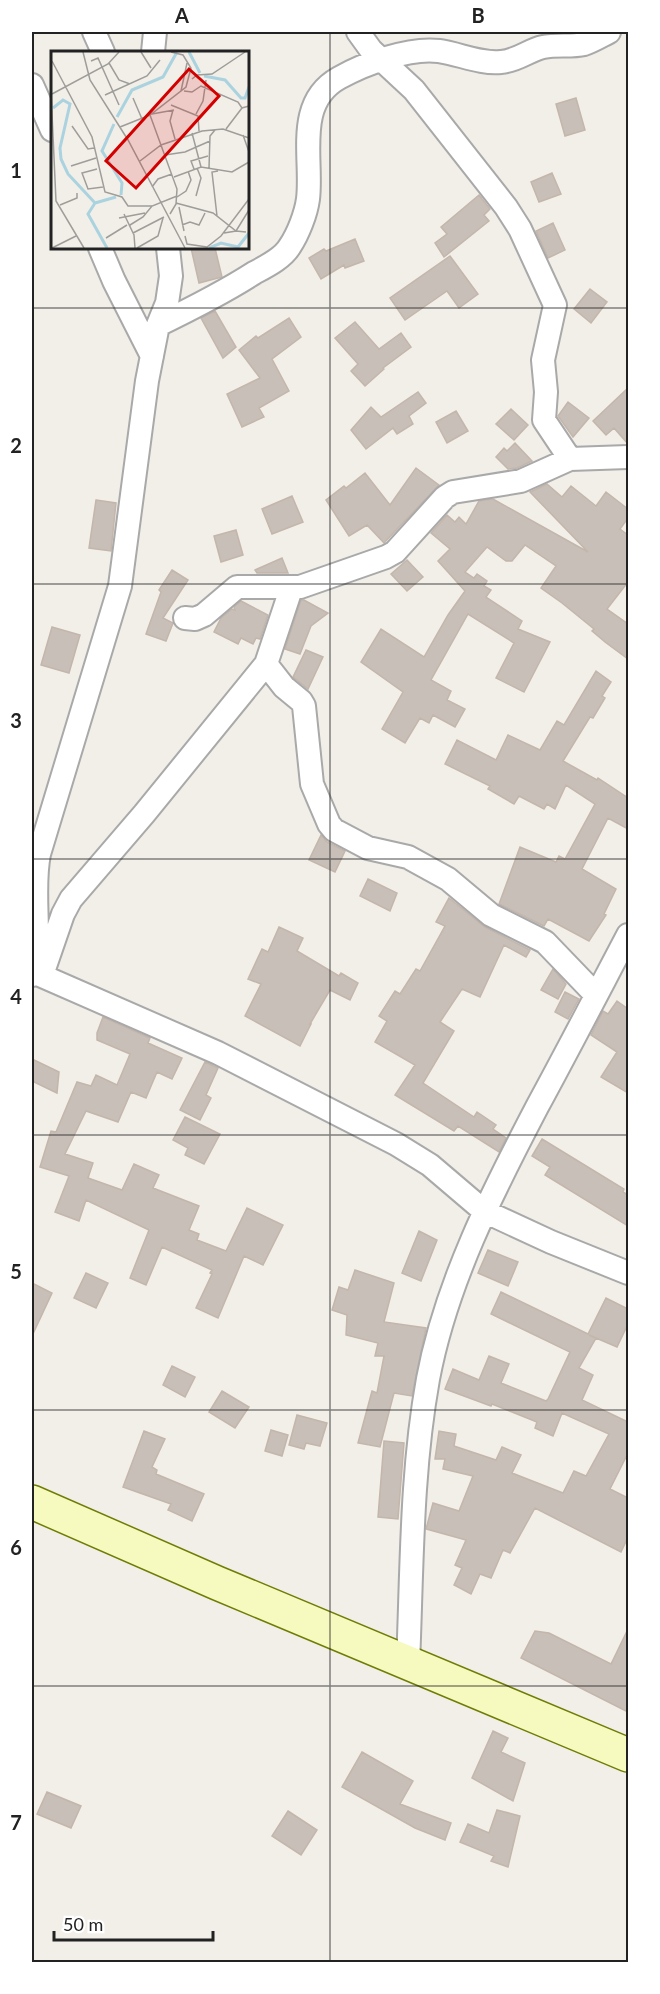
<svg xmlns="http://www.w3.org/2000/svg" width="660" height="1994" viewBox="0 0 660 1994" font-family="Lato,sans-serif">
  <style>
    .building { fill: #c7bfb8; stroke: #c4b6ab; stroke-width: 1.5 }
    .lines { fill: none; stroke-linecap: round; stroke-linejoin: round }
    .street-casing { stroke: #a9a9a9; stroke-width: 26 }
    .secondary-casing { stroke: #707d05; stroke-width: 36 }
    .street { stroke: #fff; stroke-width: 22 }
    .secondary { stroke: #f7fabf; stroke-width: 33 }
    .grid { fill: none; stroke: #222; stroke-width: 1.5; stroke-opacity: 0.55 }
    .inset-river { fill: none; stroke: #aad3df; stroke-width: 3 }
    .inset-road { fill: none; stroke: #9f9d99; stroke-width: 1.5 }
    .view { fill: #d40000; fill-opacity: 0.15; stroke: #d40000; stroke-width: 3 }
    .inset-edge { fill: none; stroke: #222; stroke-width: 3 }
    .neatline { fill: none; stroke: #222; stroke-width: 2 }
    .grid-label { font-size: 20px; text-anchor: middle; font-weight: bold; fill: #222 }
  </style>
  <rect width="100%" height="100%" fill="#f2efe9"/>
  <path class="building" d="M576,98L585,130L565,136L556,104Z
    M552,173L561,194L539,202L531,182Z
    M479,195L490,209L484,215L489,221L444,257L435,243L447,234L441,227Z
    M553,223L565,250L548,258L536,231Z
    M355,239L364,261L345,268L344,265L321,279L309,258L324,249L326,251Z
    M191,248H215L222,277L199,283Z
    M450,256L478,294L459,308L447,291L405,320L390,298Z
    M590,289L607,302L591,323L574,309Z
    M215,311L236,347L223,358L201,318Z
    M289,318L301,337L272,359L289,391L259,408L264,417L242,427L227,394L260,378L239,350L256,336L258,338Z
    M355,322L379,349L401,333L411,347L383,368L384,369L365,386L351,371L358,364L335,338Z
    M628,388V444L614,428L606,435L593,421Z
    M418,392L426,403L409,416L413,424L397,434L393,428L366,449L351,430L371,407L381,417Z
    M568,402L589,418L573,437L558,416Z
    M511,409L528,425L514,440L496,424Z
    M456,411L468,431L447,443L436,422Z
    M515,443L532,461L517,468L508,469L496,457L504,448L507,451Z
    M416,468L439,485L384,543L367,525L349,536L326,500L344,486L346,488L365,473L390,505Z
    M547,484L562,497L571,486L596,506L606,492L628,509V518L620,529L628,535V582L607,609L628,624V659L605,642L592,631L594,629L562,603L541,588L556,566L525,545L512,561H506L487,547L465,572L474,578L477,574L487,581L484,586L491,590L486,597L522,621L518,629L550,642L524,692L496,678L514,643L468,614L431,680L451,691L447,700L465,709L455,727L433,715L429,723L420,718L405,743L382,729L403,692L361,662L381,629L424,657L448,615L465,591L438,561L450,549L431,533L447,515L455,522L459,517L466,524L479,501L493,499L588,552L530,492Z
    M292,496L303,522L272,534L262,509Z
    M96,500L116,503L111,551L89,548Z
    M236,530L243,555L221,562L214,536Z
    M282,558L288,573H257L255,570Z
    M407,560L423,577L407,591L391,574Z
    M172,570L188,580L163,618L173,623L166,641L146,634L161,592L159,590Z
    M301,600H304L328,613L311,626L300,654L285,649Z
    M241,601L268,615L260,639L256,638L253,644L241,638L238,644L214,632L221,618L232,609L235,610L234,607Z
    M52,627L80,635L69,673L41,665Z
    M306,650L323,657L308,689L293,677Z
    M596,671L611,682L602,696L605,698L593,718L590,717L563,761L597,780L598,778L628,798V829L608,818L582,869L616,889L604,914L606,915L589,941L548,919L544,926L499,904L520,847L556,862L559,856L565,859L595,804L566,785L555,809L547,804L544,809L519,796L514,804L488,789L490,786L445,764L457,740L496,760L508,735L540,750L557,721L564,725Z
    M321,835L327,842L345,851L335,872L309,860Z
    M368,879L397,893L390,911L360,896Z
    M449,898L485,927L530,950L526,957L504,945L480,997L462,989L440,1022L454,1031L423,1083L474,1117L477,1112L496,1125L493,1129L506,1138L499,1152L458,1126L454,1131L395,1095L415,1065L375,1042L387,1021L379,1016L395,991L400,994L416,969L420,971L445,926L436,922Z
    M279,927L303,938L297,951L339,976L341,973L358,983L350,1000L330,990L310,1024H311L300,1046L245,1016L261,984L248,979L262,949L268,952Z
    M553,969L566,984L558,999L541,990Z
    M565,992L579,999L568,1019L555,1012Z
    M617,1001L628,1009V1093L601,1077L617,1052L591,1035L603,1011L608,1014Z
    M103,1017L150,1038L148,1043L182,1058L172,1079L157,1072L146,1098L131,1092L118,1122L86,1111L65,1154L93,1163L88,1178L122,1190L134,1164L159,1175L153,1188L199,1206L189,1230L199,1234L197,1240L226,1251L247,1208L283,1225L263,1265L244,1256L218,1318L196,1308L212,1274L210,1273L212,1270L162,1247L146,1285L130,1278L149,1230L86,1200L79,1221L55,1212L69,1176L40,1167L51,1131L56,1132L77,1082L91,1086L96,1075L117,1085L130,1054L97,1040V1033Z
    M32,1059L59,1072L57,1093L32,1081Z
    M205,1062L218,1068L206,1095L211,1098L200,1120L180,1110Z
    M185,1117L220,1134L204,1164L185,1155L188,1148L173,1140Z
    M542,1139L624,1189L623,1192L628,1195V1226L545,1175L550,1167L532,1156Z
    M419,1231L437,1240L421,1281L402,1273Z
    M488,1250L518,1262L508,1286L478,1273Z
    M355,1270L394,1283L384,1322L426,1328L412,1396L394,1393L380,1447L358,1443L372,1391L377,1393L384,1356H375L378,1343L346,1335L347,1315L332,1310L339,1287L348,1290Z
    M86,1273L108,1283L96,1308L74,1298Z
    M32,1283L52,1293L32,1336Z
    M501,1292L588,1334L606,1298L628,1309V1324L617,1347L589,1335L596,1338L579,1368L593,1375L582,1400L628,1422V1453L610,1489L628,1498V1537L621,1552L535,1508L510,1553L503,1550L491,1578L480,1574L471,1594L454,1585L462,1568L455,1565L466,1540L426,1529L433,1503L459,1511L473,1476L443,1469L445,1459H435L439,1431L456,1434L454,1446L496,1460L502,1447L521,1455L512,1473L563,1493L574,1471L586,1476L609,1434L562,1413L553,1436L535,1428L537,1422L492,1404L491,1406L445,1389L453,1369L479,1380L489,1356L509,1364L501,1383L546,1401L548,1399L570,1352L491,1314Z
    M172,1366L195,1377L185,1397L163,1385Z
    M222,1391L249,1407L235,1428L209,1412Z
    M297,1415L327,1423L320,1446L306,1443L304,1449L289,1445Z
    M271,1430L288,1435L282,1456L265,1451Z
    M144,1431L165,1439L152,1467L157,1470L156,1474L204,1494L192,1521L168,1510L171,1504L123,1487Z
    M384,1441L404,1443L398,1519L378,1517Z
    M628,1629V1712L521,1658L535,1631L549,1633L611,1664Z
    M493,1731L508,1738L501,1752L525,1763L513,1801L472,1778Z
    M362,1752L413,1781L400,1804L451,1823L445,1840L415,1828L342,1787Z
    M47,1792L81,1806L71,1828L37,1814Z
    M497,1810L520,1816L508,1867L491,1861L494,1856L460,1842L468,1824L489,1833Z
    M288,1811L317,1830L301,1855L272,1836Z"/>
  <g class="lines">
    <g class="street-casing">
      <path id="street" d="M94,32L103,52
        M358,32L371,50L414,90L506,207L520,229L555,305L543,360L546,392L544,420L570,459
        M153,52L155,32
        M32,85L52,130
        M100,248L114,281L152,356
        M158,325C191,309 223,293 254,273C267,266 283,258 290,246C298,234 306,214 308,199C313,159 294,103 339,78C364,64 409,47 439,51C460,54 480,64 501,62C517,61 529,50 543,47C557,44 571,47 584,44C593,41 601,36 609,32
        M185,618L195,619L204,615L237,587H300L386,557L395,552L445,497L453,492L521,481L570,459L628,457
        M266,664L284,687L301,701L304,706L312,784L329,824L334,830L368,848L408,857L448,879L491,915L545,942L596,995
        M33,972L218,1053L396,1144L430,1165L484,1211L551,1242L628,1273
        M32,975C43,939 31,893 39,854L120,586L147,381L158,325L167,303L171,276L168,248
        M42,975L63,914L71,899L144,814L266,664L291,589
        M408,1664C412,1569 411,1473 428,1379C446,1283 492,1193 537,1107C568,1050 598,992 628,935"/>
    </g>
    <g class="secondary-casing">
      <path id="secondary" d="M32,1502L217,1583L628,1755"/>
    </g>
    <use href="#street" class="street"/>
    <use href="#secondary" class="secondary"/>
  </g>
  <path class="grid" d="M330,32V1962M32,308H628M32,584H628M32,859H628M32,1135H628M32,1410H628M32,1686H628"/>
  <g transform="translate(51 51)">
    <rect width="198" height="198" fill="#f2efe9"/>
    <path class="inset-river" d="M138,1L149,22M153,25L174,29L190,47H194L198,36M2,57L12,49L19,53L9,97L10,108L17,123L44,152L37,163L56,197M66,66L81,39L112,26L126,1M63,73L51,100L71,132L70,144M44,152L65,146M158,197L170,192L187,196L198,182"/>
    <path class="inset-road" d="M32,1L39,29L77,89L134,197M90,1L100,17M1,10L41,86L54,141L71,146L77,155H101M40,10L47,7L68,54M58,12L68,29L79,33M141,28L146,24L161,23L194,1M130,40L136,12M133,40L141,41L150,35L187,51L191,57M0,41L5,150L33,197M1,43L57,13L68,1M54,44L96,25L109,9M82,47L91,68M120,54L147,65L148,80M122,59L119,70L124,88M101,63L123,59M145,63L152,50L155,29M99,64L126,138L125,153L119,163M21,75L37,98L43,97M69,76L99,64L135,36L140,17L132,4L120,1M175,78L191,57L198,55M141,82L150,116M192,84L198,101M114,104L134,101L159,90M89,110L110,94L151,80L172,78L198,87M20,115L45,107M158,117L159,85L164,79M46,118L31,122L37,138L52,136M143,118L140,110L157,105M123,126L150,116L181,121L198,111M101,136L107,128L121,123M145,145L150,127L146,117M126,146L135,140L140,129L137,120M125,152L162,162L185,180L195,181M9,154L26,147V142M128,156L133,180M73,163L83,184L84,197M166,165L161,121L167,120M68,167L94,162M79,174L92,166L101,155L126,145M131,174L139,171L148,174L154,162M82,182L113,166M173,182L185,180L198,159M134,185L136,193L156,196L170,185L198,148M55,187L76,174M1,197L25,185M86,197L107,185L112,167"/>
    <path class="view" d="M138,18L168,45L85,137L55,110Z"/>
    <rect width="198" height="198" class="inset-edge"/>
  </g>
  <rect width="660" height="1994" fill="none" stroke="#ffffff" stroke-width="66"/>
  <path d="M54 1931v9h159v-9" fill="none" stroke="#222222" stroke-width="3"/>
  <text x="63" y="1931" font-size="18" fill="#222222" stroke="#ffffff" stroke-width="4.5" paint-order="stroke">50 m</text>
  <rect x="33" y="33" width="594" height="1928" class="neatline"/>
  <g class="grid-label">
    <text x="182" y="23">A</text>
    <text x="478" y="23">B</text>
    <text x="16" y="178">1</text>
    <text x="16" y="453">2</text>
    <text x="16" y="728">3</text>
    <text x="16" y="1004">4</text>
    <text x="16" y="1279">5</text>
    <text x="16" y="1555">6</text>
    <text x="16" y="1830">7</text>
  </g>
</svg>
